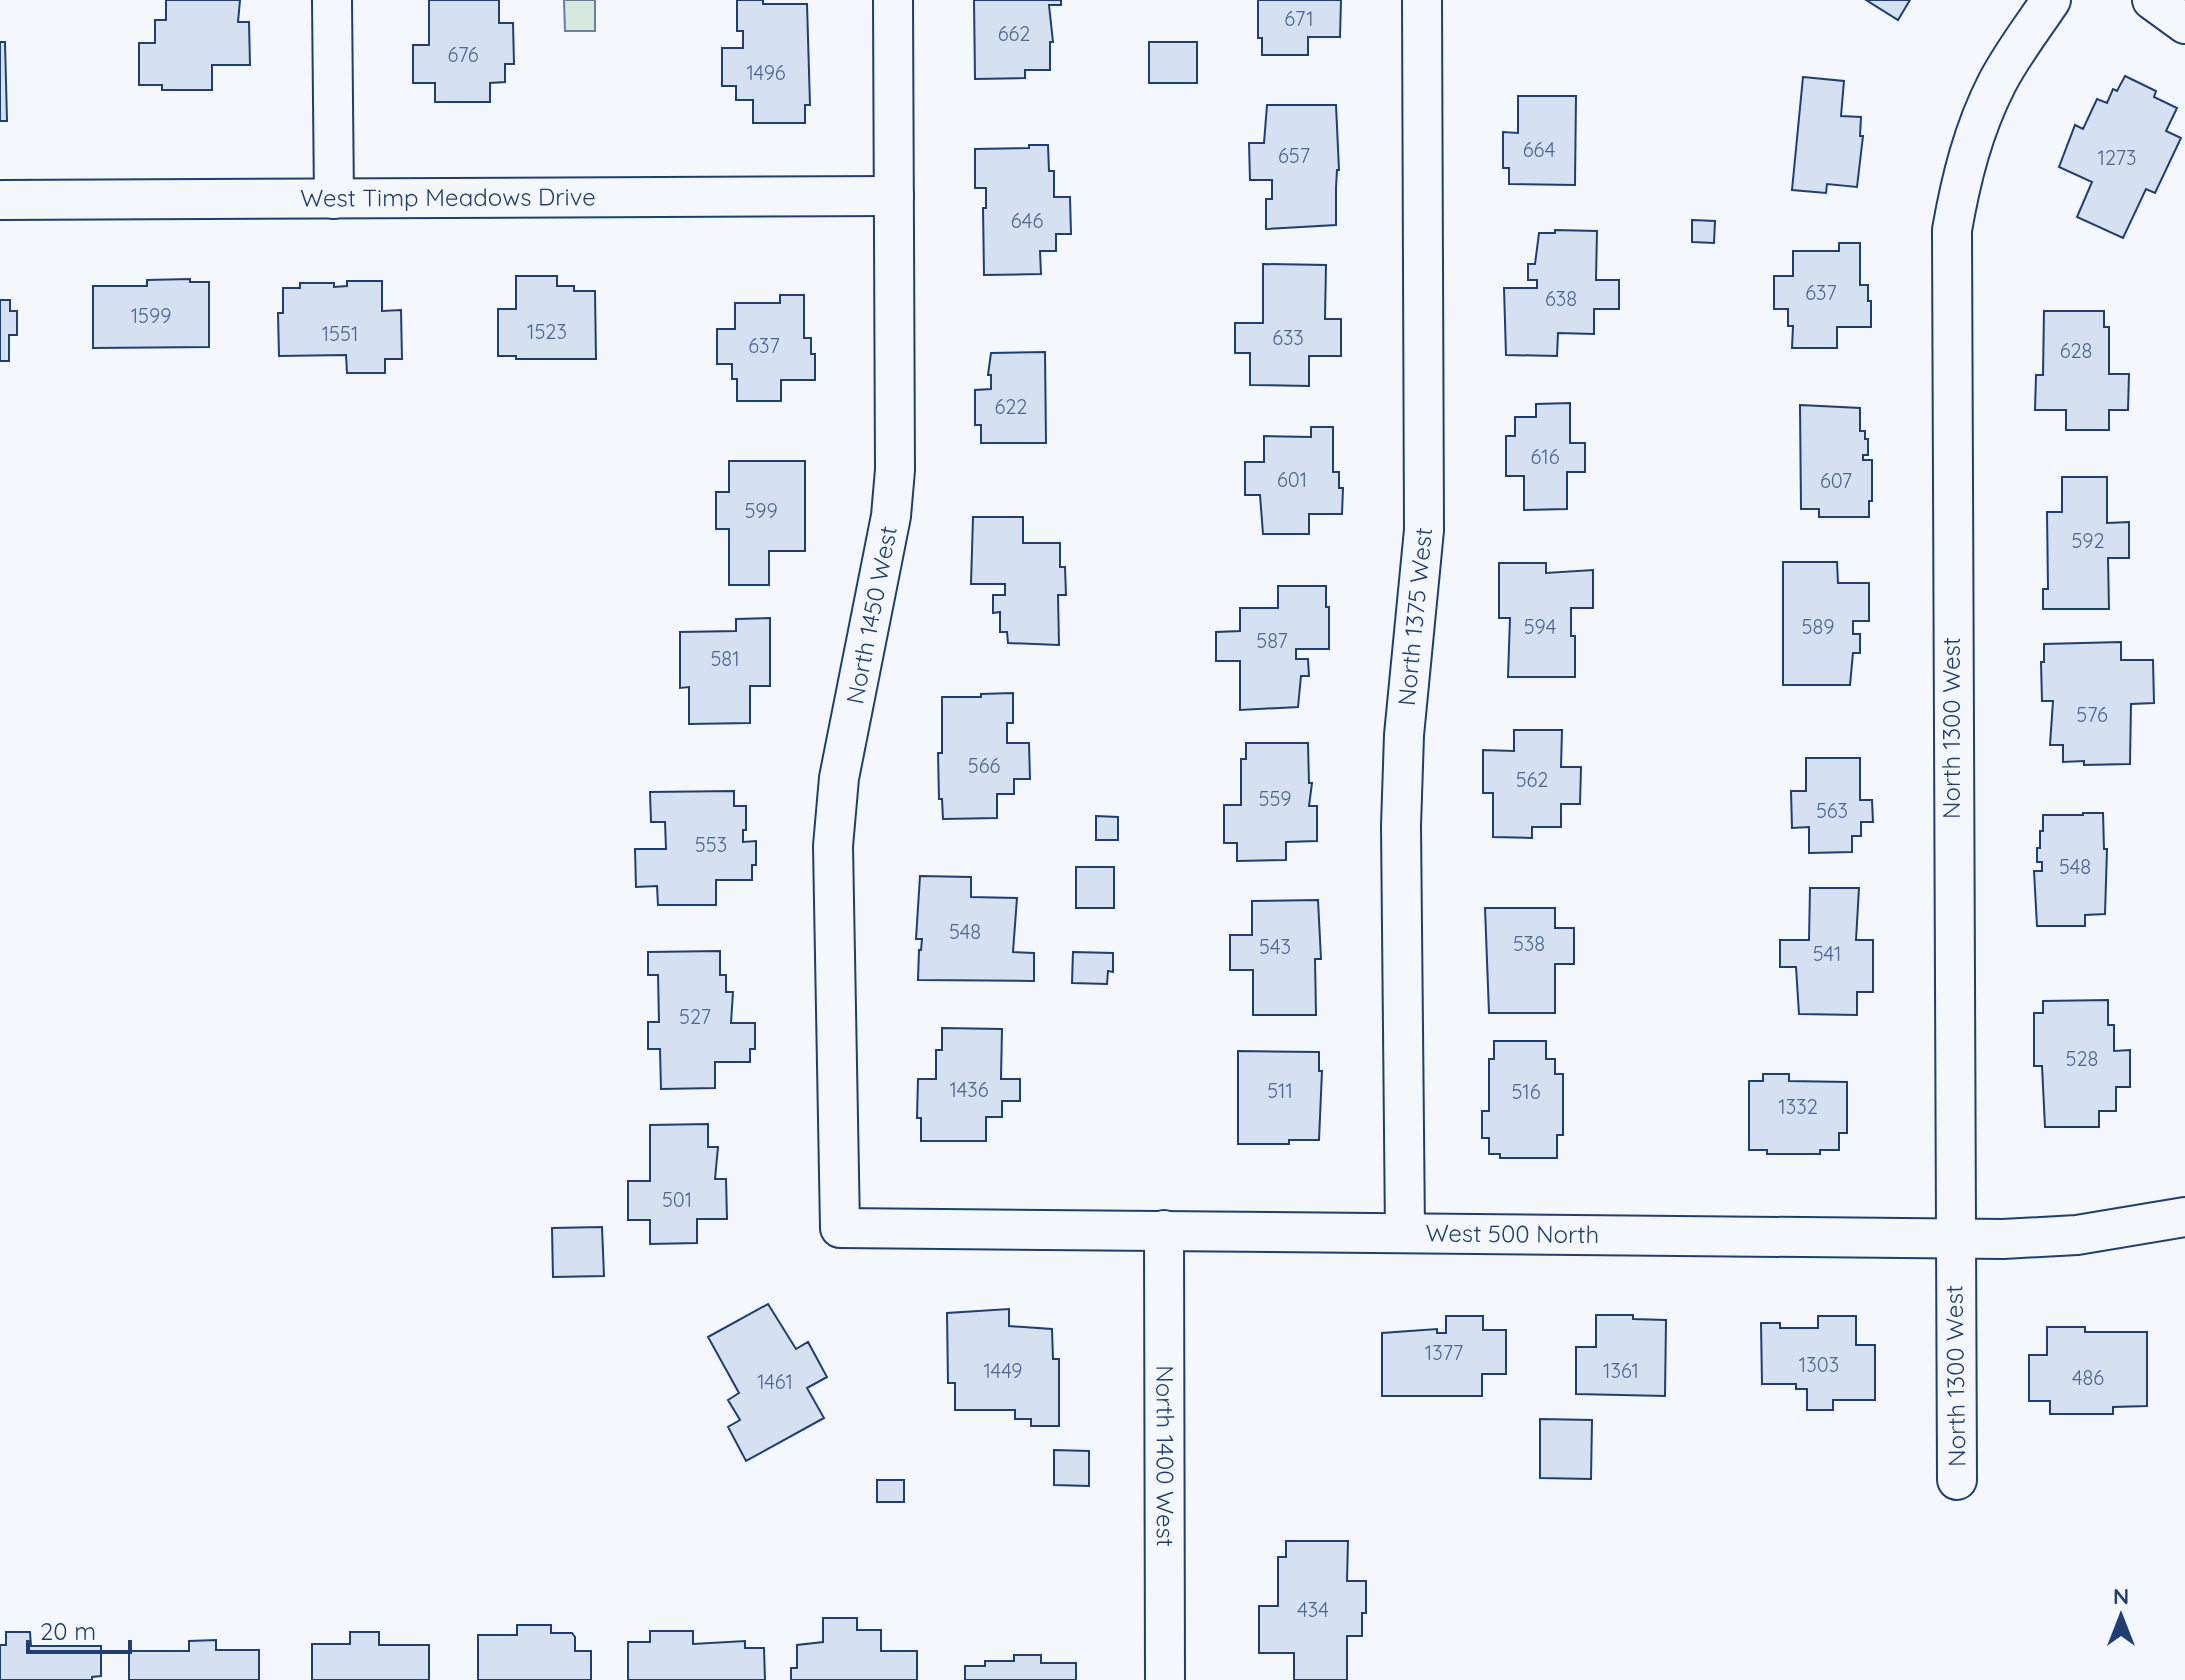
<svg xmlns="http://www.w3.org/2000/svg" width="2185" height="1680" viewBox="0 0 2185 1680" font-family="Quicksand,sans-serif">
  <style>
    .green { fill: #d7e8df; stroke: #687fa3; stroke-width: 2 }
    .building { fill: #d5e0f0; stroke: #1d3f73; stroke-width: 2 }
    .lines { fill: none; stroke-linecap: round; stroke-linejoin: round }
    .minor-casing { stroke: #1d3f73; stroke-width: 42 }
    .minor { stroke: #f4f7fb; stroke-width: 38 }
    .labels { text-anchor: middle; stroke-width: 6; stroke-linejoin: round; paint-order: stroke }
    .number-label { font-size: 20px; fill: #4b6792 }
    .street-label { font-size: 24px; fill: #1d3f73; stroke: #f4f7fb }
  </style>
  <rect width="100%" height="100%" fill="#f4f7fb"/>
  <path class="green" d="M564,0H595V31H565Z"/>
  <path class="building" d="M166,0H240L238,22H249L250,65H212V90H162V85H139V43H155V20H166Z
    M429,0H499V23H513L514,64H505V82L490,83V102H435V83H413V45H429Z
    M737,0H763V4H807L810,105H805V123H753V100H736V86H722V48H743V31H737Z
    M974,0H1061V5H1049L1053,42H1050V70H1025V78L975,79Z
    M1258,0H1341L1340,37H1308V55H1262V38H1258Z
    M1866,0H1910L1898,20Z
    M0,42H5L7,121H0Z
    M1149,42H1197V83H1149Z
    M2125,76L2156,91L2154,97L2177,108L2166,131L2181,138L2155,193L2146,189L2123,238L2077,217L2092,182L2059,167L2075,125L2083,129L2097,99L2107,103L2113,89L2117,91Z
    M1803,77L1844,81L1841,116L1861,117L1860,136H1863L1857,187L1827,184L1826,193L1792,190Z
    M1518,96H1576L1575,185L1509,184V168H1503V132L1518,133Z
    M1267,105H1336L1339,170H1337L1336,188V225L1266,229V199H1272V180H1250L1249,143H1264Z
    M1029,145H1048L1049,171H1054V197H1070L1071,234H1056V251H1040L1041,274L984,275L983,208H986V188H975V149L1029,148Z
    M1692,220L1715,221L1714,243L1692,242Z
    M1555,230L1597,231L1596,280H1619V309H1594V334L1558,333L1557,356L1506,355L1504,288H1537V280H1528V264H1535L1539,233H1555Z
    M1839,243H1860V285H1868V301H1871V327H1837V348H1792L1793,326H1788V309H1774V276H1793V251H1839Z
    M1263,264L1326,265L1325,319H1341V356H1309V386L1250,385V353H1235V323H1263Z
    M516,276H557V286H574V291H595L596,359H516V356H498V309H516Z
    M190,279V282H209V347L93,348V286H147V280Z
    M347,281H382V311L401,310L402,359H385V373H347L346,355L279,356L278,313H283V288H300V283H334V287L347,286Z
    M780,295H804V338H811V354H815V380H781V401H737V379H732V364H717V329H735V303H780Z
    M0,300H10V311H17V335H9V361H0Z
    M2044,311H2104V327H2109V374H2129L2128,410H2109V430H2066V410H2035L2036,375H2043Z
    M1045,352L1046,443H981V425H975V390L991,389V375H988L991,353Z
    M1570,403V443H1585V472H1567V509L1524,510V476H1506V436H1515V417H1536V404Z
    M1800,405L1860,408V431H1865V439H1868V455H1863V460H1872V501H1869V517H1819V509H1801Z
    M1311,427H1333V472H1339V488H1343L1342,514H1309V534H1263L1260,495H1245V462H1264V436L1311,437Z
    M729,461H805V551H769V585H729V529H716V492H729Z
    M2062,477H2107V523L2129,522V558H2108L2109,609H2043V589H2048L2047,512H2062Z
    M973,517H1023V543H1060V567H1065L1066,595H1058L1059,645L1008,643L1007,632H1000V612L993,613V595H1005V584H971Z
    M1783,562H1837L1838,583H1869V621H1853V634H1860V653H1853L1850,685H1783Z
    M1499,563H1546V573L1593,570V608H1571V636H1575V677H1508L1510,618H1499Z
    M1278,586H1326V607H1329V649H1296V659H1308L1309,676H1301L1298,707L1240,710V661H1216V632L1240,631V608H1278Z
    M770,618V686H750V723L689,724V687L680,688V632L736,631V619Z
    M2121,642V660H2153L2154,703L2131,704L2130,764L2084,765V761L2063,762V745H2050L2053,701H2042L2041,662H2044V644Z
    M1013,693V723H1007V743H1029L1030,779H1014V794H997V818L943,819L942,799H939L938,753H942V697H981V694Z
    M1514,730H1562L1561,767H1581L1580,804H1561V827H1532V838L1493,837V793H1483V750L1514,751Z
    M1246,743H1308L1309,783H1312L1309,806H1317V841L1286,842V860L1237,861V843H1224V805H1241V759H1246Z
    M1806,758H1860V800H1872L1873,822H1861V836H1852V852L1809,853V827L1792,828L1791,791H1806Z
    M734,791V806H746V830H743V842L756,841V865H752V880H716V905H658L657,886L636,887L635,849H666L665,822H651L650,792Z
    M2083,813H2103L2104,849H2107L2105,914L2085,915V926H2037L2034,871H2042V862H2037V848H2040V831H2043V815H2083Z
    M1096,816L1118,817V840H1096Z
    M1076,867H1114V908H1076Z
    M920,876L971,877V897L1017,898L1013,952L1034,953V981L918,980L919,950H921L922,939H916Z
    M1810,888H1859L1856,940H1873V992H1857V1015L1799,1014L1796,967H1780V940H1809Z
    M1318,900L1321,959H1315L1316,1015H1253V970H1230V935H1252V901Z
    M1485,908H1555V928H1574V964H1555V1013H1489Z
    M720,951V975H726V992H733L731,1023H755V1049H750V1062H715V1088L661,1089L660,1049H648V1022H659L658,975H648V952Z
    M1073,952L1113,953V972L1108,971L1107,984L1072,983Z
    M2108,1000V1025H2114V1051L2130,1050V1087H2116V1111H2099V1127H2045L2042,1066H2034V1013H2043V1001Z
    M942,1028L1002,1029L1001,1079H1020V1101H1002V1117H986V1141H921V1118H917L918,1079H936V1050H942Z
    M1494,1041H1546V1059H1555V1074H1563V1135H1557V1158H1500V1154H1489V1138H1482V1111H1489V1059H1494Z
    M1238,1051L1319,1052V1071H1322L1319,1140H1289V1144H1238Z
    M1763,1074H1789V1081L1847,1082V1133H1839V1150H1820V1154H1767V1150H1749V1081H1763Z
    M708,1124V1147H718L715,1179H726L727,1219H697V1243L650,1244V1220H628V1181H650V1125Z
    M602,1227L604,1276L553,1277L552,1228Z
    M768,1304L796,1349L808,1342L827,1377L807,1388L824,1418L746,1461L728,1427L740,1420L728,1400L739,1393L708,1337Z
    M1009,1309V1326L1052,1329L1053,1359H1059V1426H1031V1419H1015V1410H955V1383H948L947,1313Z
    M1596,1315H1633V1319L1666,1320L1665,1396L1576,1394V1347H1596Z
    M1446,1316H1483V1330H1506V1374H1482V1396H1382V1333L1437,1329V1333H1446Z
    M1818,1316H1856V1345H1875V1400H1833V1410H1807V1389H1796V1384H1762L1761,1323H1780V1328H1818Z
    M2047,1327H2085V1332H2147V1406L2113,1407V1414H2050V1401H2029V1355H2047Z
    M1540,1419L1592,1420L1591,1479L1540,1478Z
    M1054,1450L1089,1451V1486L1054,1485Z
    M877,1480H904V1502H877Z
    M1286,1541H1348L1347,1581H1366V1613H1362V1636H1347V1680H1294V1653H1259V1606H1278V1557H1286Z
    M823,1618H857V1630H881V1651H917V1680H791V1668H797V1645L823,1642Z
    M517,1625H551V1633H572L575,1637V1651H591V1680H478V1635H517Z
    M650,1631H693V1644L745,1641V1648H764L765,1680H628V1642H650Z
    M6,1632H30L31,1646H101V1676L92,1677V1680H0V1645H6Z
    M350,1632H379V1645H429V1680H312V1644H350Z
    M216,1640V1650H259V1680H129V1651H189V1641Z
    M1014,1655H1041V1663H1076V1680H965V1666H985V1661H1014Z"/>
  <g class="lines">
    <g class="minor-casing">
      <g id="minor">
        <path d="M332,0L334,199"/>
        <path id="s1" d="M893,0L895,470L891,516L839,778L833,846L840,1228L2003,1239L2077,1235L2185,1217"/>
        <path d="M2152,0L2185,24"/>
        <path id="s2" d="M0,200L894,196"/>
        <path id="s3" d="M1164,1230L1165,1680"/>
        <path id="s4" d="M1405,1232L1401,826L1404,735L1424,530L1422,0"/>
        <path d="M1957,1480L1952,230C1961,179 1973,130 1997,83C2012,54 2033,27 2051,0"/>
      </g>
    </g>
    <use href="#minor" class="minor"/>
  </g>
  <g class="labels">
    <g class="number-label">
      <text x="1299" y="26">671</text>
      <text x="1014" y="41">662</text>
      <text x="463" y="62">676</text>
      <text x="766" y="80">1496</text>
      <text x="1539" y="157">664</text>
      <text x="1294" y="163">657</text>
      <text x="2117" y="165">1273</text>
      <text x="1027" y="228">646</text>
      <text x="1821" y="300">637</text>
      <text x="1561" y="306">638</text>
      <text x="151" y="323">1599</text>
      <text x="547" y="339">1523</text>
      <text x="340" y="341">1551</text>
      <text x="1288" y="345">633</text>
      <text x="764" y="353">637</text>
      <text x="2076" y="358">628</text>
      <text x="1011" y="414">622</text>
      <text x="1545" y="464">616</text>
      <text x="1292" y="487">601</text>
      <text x="1836" y="488">607</text>
      <text x="761" y="518">599</text>
      <text x="2088" y="548">592</text>
      <text x="1540" y="634">594</text>
      <text x="1818" y="634">589</text>
      <text x="1272" y="648">587</text>
      <text x="725" y="666">581</text>
      <text x="2092" y="722">576</text>
      <text x="984" y="773">566</text>
      <text x="1532" y="787">562</text>
      <text x="1275" y="806">559</text>
      <text x="1832" y="818">563</text>
      <text x="711" y="852">553</text>
      <text x="2075" y="874">548</text>
      <text x="965" y="939">548</text>
      <text x="1529" y="951">538</text>
      <text x="1275" y="954">543</text>
      <text x="1827" y="961">541</text>
      <text x="695" y="1024">527</text>
      <text x="2082" y="1066">528</text>
      <text x="969" y="1097">1436</text>
      <text x="1280" y="1098">511</text>
      <text x="1526" y="1099">516</text>
      <text x="1798" y="1114">1332</text>
      <text x="677" y="1207">501</text>
      <text x="1444" y="1360">1377</text>
      <text x="1819" y="1372">1303</text>
      <text x="1003" y="1378">1449</text>
      <text x="1621" y="1378">1361</text>
      <text x="2088" y="1385">486</text>
      <text x="775" y="1389">1461</text>
      <text x="1313" y="1617">434</text>
    </g>
    <g class="street-label">
      <text dy="8" stroke="none"><textPath href="#s2" startOffset="448">West Timp Meadows Drive</textPath></text>
      <text transform="translate(872 615) rotate(-79)" y="8">North 1450 West</text>
      <text dy="8" stroke="none"><textPath href="#s4" startOffset="616">North 1375 West</textPath></text>
      <text transform="translate(1952 728) rotate(-90)" y="8">North 1300 West</text>
      <text dy="8" stroke="none"><textPath href="#s1" startOffset="1906">West 500 North</textPath></text>
      <text transform="translate(1956 1376) rotate(-91)" y="8">North 1300 West</text>
      <text dy="8" stroke="none"><textPath href="#s3" startOffset="226">North 1400 West</textPath></text>
    </g>
  </g>
  <g transform="translate(2121 1616)" stroke="#f4f7fb" stroke-width="6" paint-order="stroke">
  <path d="M0-6L14 30L0 20L-14 30Z" fill="#1d3f73"/>
  <text y="-12" font-size="22" font-weight="bold" text-anchor="middle" fill="#1d3f73">N</text>
  </g>
  <path d="M28 1640v12h102v-12" fill="none" stroke="#1d3f73" stroke-width="4"/>
  <text x="40" y="1640" font-size="24" fill="#1d3f73" stroke="#f4f7fb" stroke-width="6" paint-order="stroke">20 m</text>
</svg>
